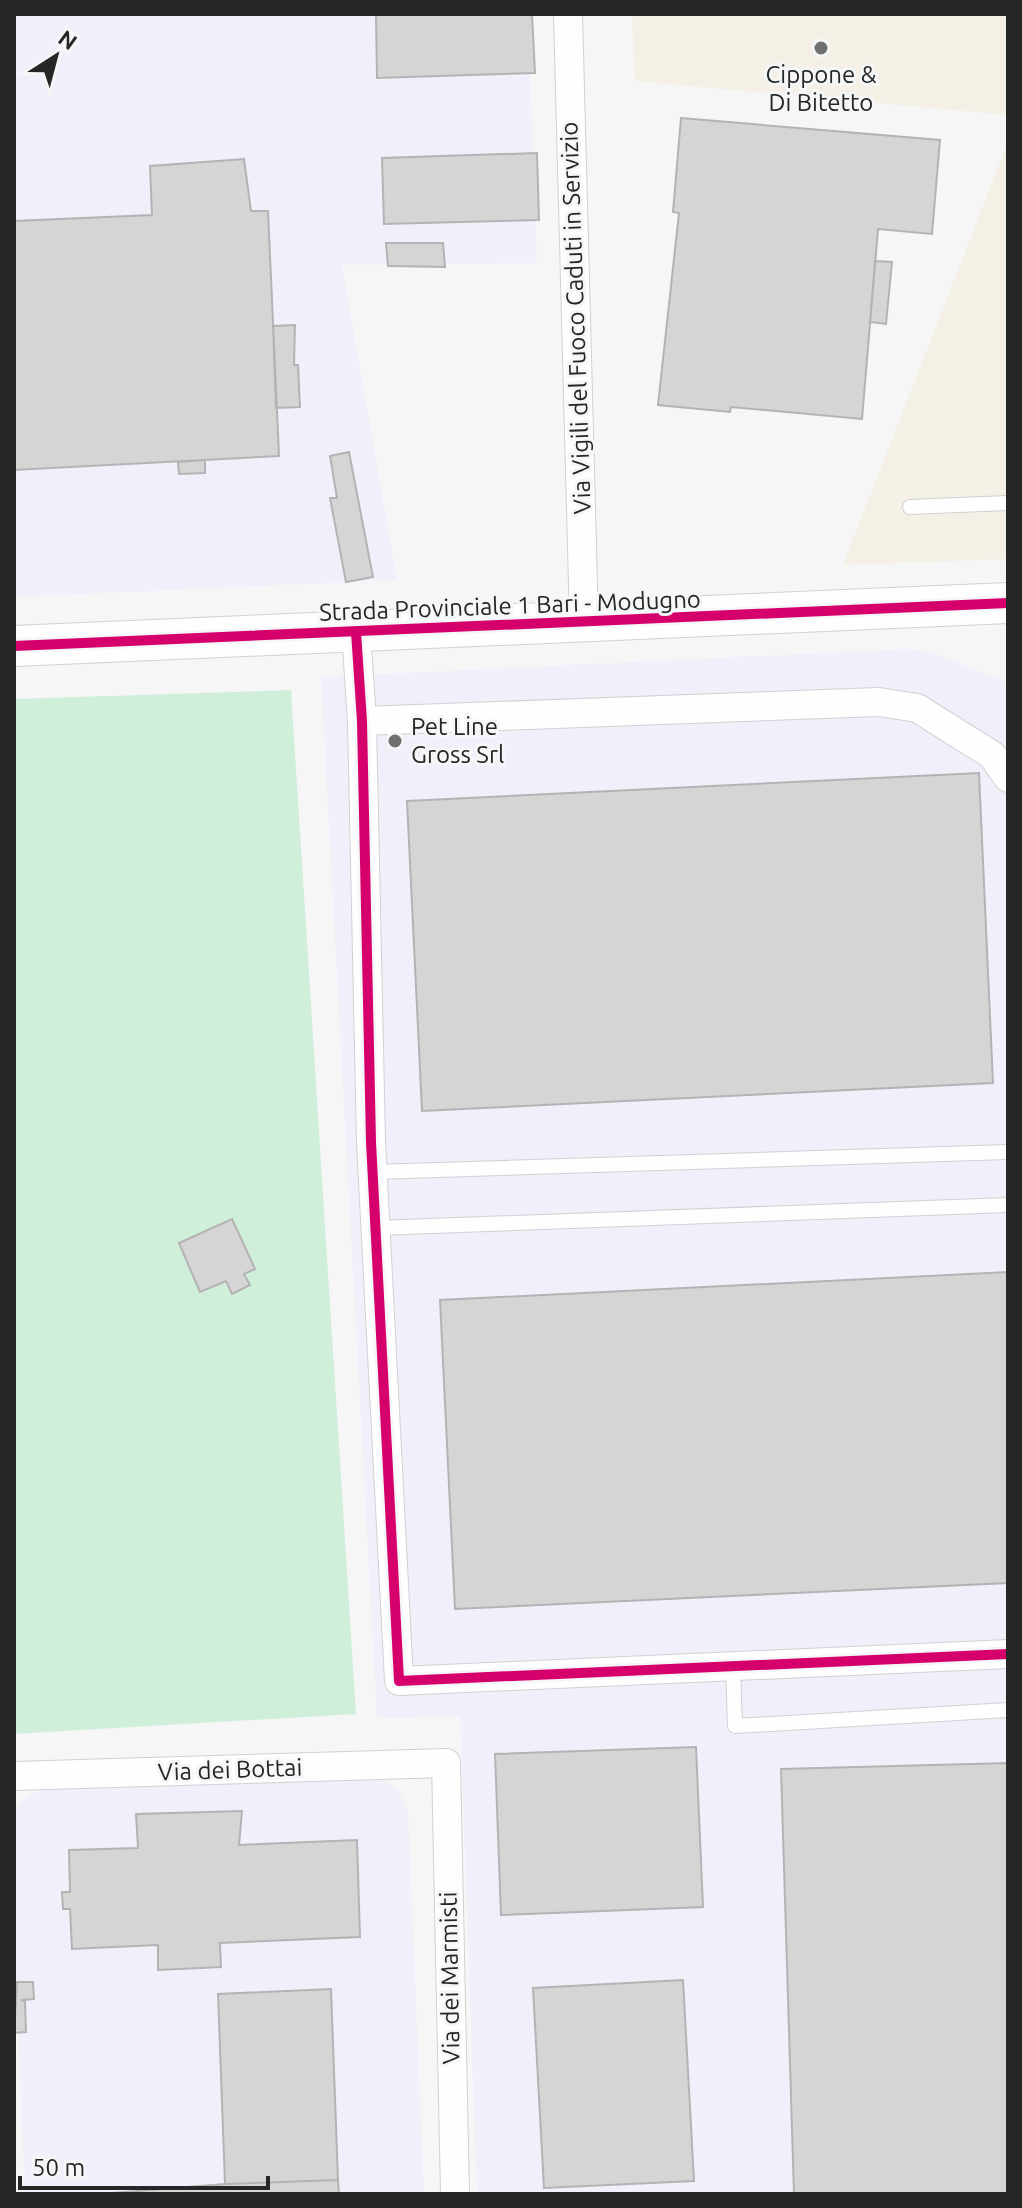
<svg xmlns="http://www.w3.org/2000/svg" width="1022" height="2208" viewBox="0 0 1022 2208" font-family="Ubuntu,sans-serif">
  <style>
    .commercial { fill: #f5f0e5 }
    .industrial { fill: #f2effb }
    .green { fill: #d0efda }
    .building { fill: #d6d5d6; stroke: #b4b3b4; stroke-width: 2 }
    .lines { fill: none; stroke-linecap: round; stroke-linejoin: round }
    .lane-casing { stroke: #d1d1d2; stroke-width: 16 }
    .street-casing { stroke: #d1d1d2; stroke-width: 30 }
    .secondary-casing { stroke: #d1d1d2; stroke-width: 42 }
    .lane { stroke: #fefefe; stroke-width: 14 }
    .street { stroke: #fefefe; stroke-width: 28 }
    .secondary { stroke: #fefefe; stroke-width: 40 }
    .cycleway-casing { stroke: #f5f6f8; stroke-width: 15 }
    .cycleway { stroke: #d6006c; stroke-width: 10 }
    .poi-dot { fill: #6e6f6f; stroke: #f5f6f8; stroke-width: 3 }
    .labels { text-anchor: middle; stroke-width: 6; stroke-linejoin: round; paint-order: stroke }
    .poi-label { font-size: 24px; fill: #252626; stroke: #f5f6f8 }
    .street-label { font-size: 24px; fill: #252626; stroke: #f5f6f8 }
  </style>
  <rect width="100%" height="100%" fill="#f6f6f7"/>
  <path class="commercial" d="M632,14H1008V115L635,81Z
    M1008,142V559L843,565Z"/>
  <path class="industrial" d="M14,14H528L537,263L342,265L397,580L14,597Z
    M908,649L933,653L1008,683V2194H477L460,1717L377,1718L321,677Z
    M379,1777L399,1791L408,1809L424,2194H25L14,1929V1814L17,1807L25,1798L47,1787Z"/>
  <path class="green" d="M291,690L356,1714L14,1734V699Z"/>
  <path class="building" d="M376,14H532L535,73L377,78Z
    M681,118L940,140L932,234L878,229L862,419L731,407L730,412L658,405L679,213L673,212Z
    M537,153L539,220L384,224L382,158Z
    M244,159L251,211H268L279,456L14,470V221L152,215L150,166Z
    M386,243H443L445,267L388,266Z
    M875,261L892,262L886,324L870,322Z
    M295,325L294,365H298L300,407L276,408L273,326Z
    M349,452L373,577L346,582L330,498H337L330,456Z
    M205,460V473L179,474L178,462Z
    M979,773L993,1083L422,1111L407,801Z
    M232,1219L255,1269L244,1274L250,1285L232,1294L226,1281L200,1292L179,1243Z
    M1008,1272V1583L455,1609L440,1300Z
    M696,1747L703,1907L501,1915L495,1754Z
    M1008,1763V2194H794L781,1769Z
    M242,1811L239,1845L357,1840L360,1937L220,1943L221,1967L158,1970V1945L72,1949L70,1909H63L62,1892H70L69,1850L138,1848L136,1814Z
    M683,1980L694,2181L544,2188L533,1988Z
    M17,1982H33L34,1999L21,2000L25,2001L26,2032L14,2033Z
    M331,1989L338,2180L225,2184L218,1994Z
    M338,2180L339,2194H99L225,2184Z"/>
  <g class="lines">
    <g class="lane-casing">
      <path id="lane" d="M910,507L1008,503
        M373,1172L1008,1152
        M376,1228L1008,1205
        M733,1666L735,1726L1008,1710"/>
    </g>
    <g class="street-casing">
      <path id="street" d="M568,14L584,623
        M356,632L362,721L371,1142L399,1681L1008,1654
        M362,721L879,702L917,708L992,755L1008,778
        M14,1776L446,1763L455,2194"/>
    </g>
    <g class="secondary-casing">
      <path id="secondary" d="M14,646L1008,603"/>
    </g>
    <use href="#lane" class="lane"/>
    <use href="#street" class="street"/>
    <use href="#secondary" class="secondary"/>
    <g class="cycleway-casing">
      <path id="cycleway" d="M356,632L362,721L371,1142L399,1681L1008,1654
        M14,646L1008,603"/>
    </g>
    <use href="#cycleway" class="cycleway"/>
  </g>
  <g class="poi-dot">
    <circle cx="821" cy="48" r="8"/>
    <circle cx="395" cy="741" r="8"/>
  </g>
  <g class="labels">
    <g class="poi-label">
      <text x="821" y="83">Cippone &amp;<tspan x="821" dy="28">Di Bitetto</tspan></text>
      <text x="411" y="735" text-anchor="start">Pet Line<tspan x="411" dy="28">Gross Srl</tspan></text>
    </g>
    <g class="street-label">
      <text transform="translate(576 318) rotate(-92)" y="8">Via Vigili del Fuoco Caduti in Servizio</text>
      <text transform="translate(510 606) rotate(-2)" y="8">Strada Provinciale 1 Bari - Modugno</text>
      <text transform="translate(230 1770) rotate(-2)" y="8">Via dei Bottai</text>
      <text transform="translate(450 1978) rotate(-91)" y="8">Via dei Marmisti</text>
    </g>
  </g>
  <rect width="1022" height="2208" fill="none" stroke="#252626" stroke-width="32"/>
  <g transform="translate(56 56) rotate(36)" stroke="#f5f6f8" stroke-width="6" paint-order="stroke">
  <path d="M0-6L14 30L0 20L-14 30Z" fill="#252626"/>
  <text y="-12" font-size="22" font-weight="bold" text-anchor="middle" fill="#252626">N</text>
  </g>
  <path d="M20 2176v12h248v-12" fill="none" stroke="#252626" stroke-width="4"/>
  <text x="32" y="2176" font-size="24" fill="#252626" stroke="#f5f6f8" stroke-width="6" paint-order="stroke">50 m</text>
</svg>
